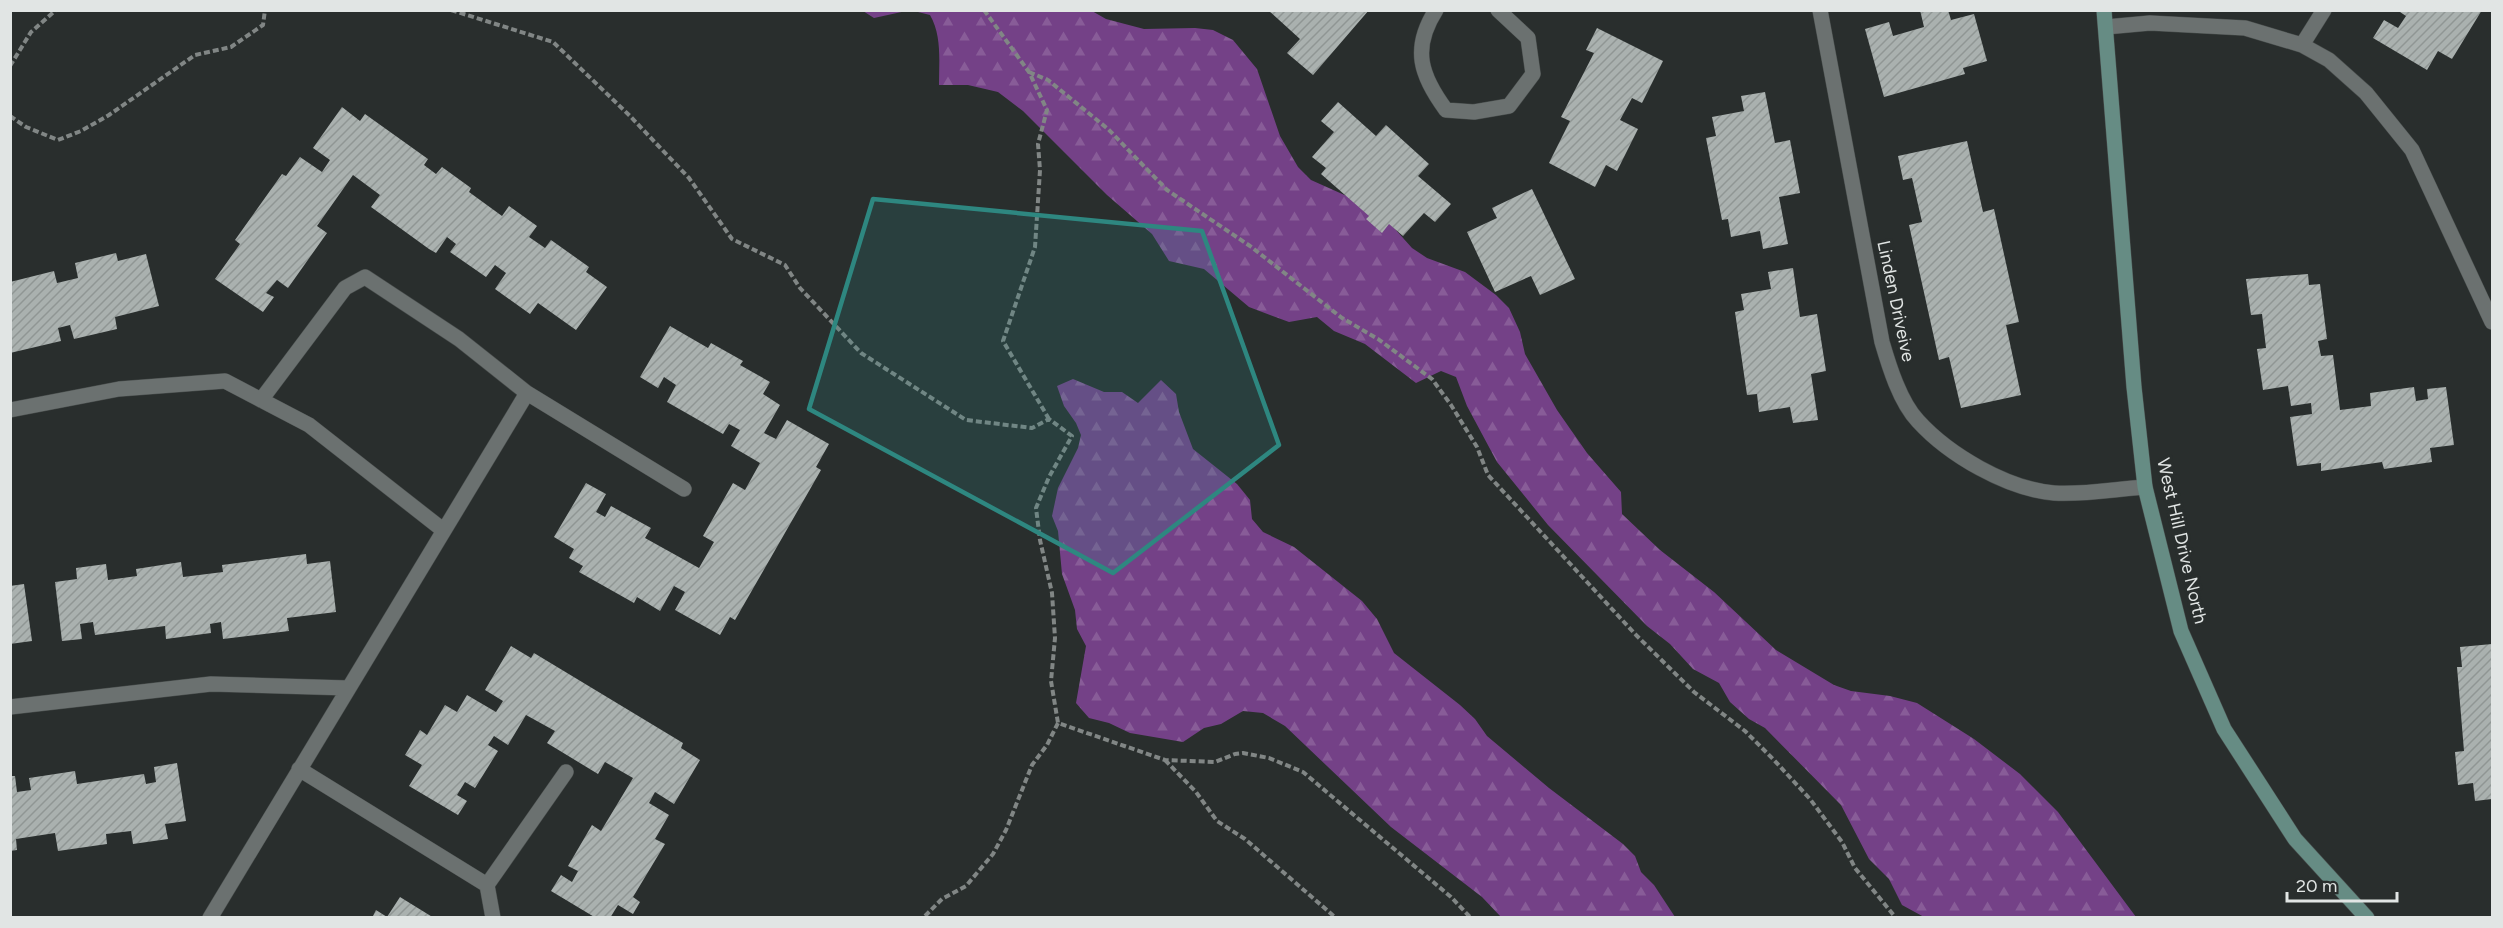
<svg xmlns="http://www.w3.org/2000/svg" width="2503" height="928" viewBox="0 0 2503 928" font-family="Figtree,sans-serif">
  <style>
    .forest { fill: url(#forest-firs) }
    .building { fill: url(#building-hatch) }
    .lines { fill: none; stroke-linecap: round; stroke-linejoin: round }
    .street-casing { stroke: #474c4b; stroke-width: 16 }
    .secondary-casing { stroke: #474c4b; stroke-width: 16 }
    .path { stroke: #818685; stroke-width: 4; stroke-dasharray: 6 3; stroke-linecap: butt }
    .street { stroke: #6b7170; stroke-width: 15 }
    .secondary { stroke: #668c84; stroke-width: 15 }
    .marked { fill: #2e8780; fill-opacity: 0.2; stroke: #2e8780; stroke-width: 4.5; stroke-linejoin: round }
    .labels { text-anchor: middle; stroke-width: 6; stroke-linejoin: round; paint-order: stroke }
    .street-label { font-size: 18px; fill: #e1e5e4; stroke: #292e2d }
  </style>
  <defs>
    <pattern id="forest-firs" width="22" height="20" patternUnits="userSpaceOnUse" patternTransform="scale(1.5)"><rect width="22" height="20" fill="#744187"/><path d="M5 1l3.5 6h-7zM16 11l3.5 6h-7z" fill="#885c98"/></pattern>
    <pattern id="building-hatch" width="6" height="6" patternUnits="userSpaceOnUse" patternTransform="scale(1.5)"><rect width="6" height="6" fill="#aab1af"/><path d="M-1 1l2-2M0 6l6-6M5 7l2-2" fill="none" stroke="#909694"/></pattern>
  </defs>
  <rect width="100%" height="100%" fill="#292e2d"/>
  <path class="forest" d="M863,11H906L874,18Z
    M914,11H1092L1106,19L1144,29L1195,28L1213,30L1233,40L1257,69L1280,136L1298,167L1311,180L1378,210L1412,248L1427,258L1465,272L1496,295L1509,308L1520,332L1525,354L1557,410L1587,453L1621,492L1622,514L1660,550L1714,592L1776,650L1834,685L1851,691L1890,696L1917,703L1974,739L2020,774L2058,812L2136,917H1924L1902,905L1889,879L1869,859L1841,805L1765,728L1749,719L1730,702L1719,683L1693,669L1670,644L1647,626L1548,525L1497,462L1467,406L1456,377L1441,371L1416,383L1365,344L1334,331L1317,317L1289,322L1249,307L1204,269L1169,261L1152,234L1107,195L1023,111L998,92L968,85H939C939,60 942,36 930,15Z
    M1073,379L1104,392H1122L1138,403L1161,380L1176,394L1179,412L1193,449L1237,484L1250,500L1252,519L1263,532L1294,547L1362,601L1377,619L1394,653L1460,705L1475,719L1487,736L1549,788L1623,844L1635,856L1641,872L1654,885L1675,917H1501L1482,897L1391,827L1285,726L1263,713L1243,711L1221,724L1204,728L1183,742L1130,733L1109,723L1089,718L1076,703L1086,646L1077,629L1075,610L1062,574L1058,531L1052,516L1058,488L1078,448L1081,435L1076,423L1064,406L1057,386Z"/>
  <path class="building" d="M1268,10H1369L1313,75L1287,53L1300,39Z
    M1920,10H1948L1951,20L1974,14L1987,61L1963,68L1965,74L1884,97L1865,29L1889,22L1893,36L1924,27Z
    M2397,10H2482L2452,59L2438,51L2427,70L2373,38L2384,20L2398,28L2406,16Z
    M1597,28L1663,61L1642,103L1632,98L1620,120L1638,129L1617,171L1606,165L1595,187L1549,163L1570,121L1561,117L1594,53L1586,50Z
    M1765,92L1775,143L1790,140L1800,193L1779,197L1788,244L1763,249L1760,231L1731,237L1728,219L1722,220L1706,138L1716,136L1712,117L1744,111L1741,96Z
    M1338,102L1376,136L1386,125L1429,164L1418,176L1451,204L1435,222L1424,213L1403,236L1389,224L1382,233L1366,219L1369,216L1321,174L1326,168L1312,157L1334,132L1321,121Z
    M342,107L360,121L365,114L428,159L424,165L436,174L442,167L471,188L469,192L502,216L509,206L537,226L529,237L545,248L551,240L589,267L586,272L607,287L576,330L538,303L530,314L495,289L506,273L495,265L486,277L450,252L456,244L447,237L436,253L429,249L371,207L380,195L353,175L317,226L327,233L288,288L277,280L266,293L274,297L263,312L215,279L240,244L235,240L282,174L286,176L300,157L322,172L330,160L313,148Z
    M1967,141L1983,212L1994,209L2019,322L2006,325L2021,395L1961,408L1949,357L1939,360L1909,225L1922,222L1912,178L1903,180L1898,156Z
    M1532,189L1575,279L1540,295L1531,276L1495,292L1467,232L1497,218L1492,208Z
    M116,253L118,261L146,254L159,306L115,317L117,329L74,339L70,325L58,328L61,341L10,353V282L54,271L57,283L78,278L75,263Z
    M1793,268L1800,317L1817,314L1826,371L1811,374L1818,420L1793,423L1790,407L1759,412L1757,394L1747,395L1735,312L1744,310L1741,294L1771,289L1768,272Z
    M2308,274L2309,285L2320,284L2327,339L2318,341L2321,356L2333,355L2340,410L2371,406L2370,393L2414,387L2416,401L2428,399L2427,389L2446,387L2454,445L2430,448L2432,462L2384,469L2382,462L2321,471V463L2297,466L2290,417L2312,414L2311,403L2291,406L2288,386L2263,390L2257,349L2266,348L2262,314L2251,315L2246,279Z
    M670,326L708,348L711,343L743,361L740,365L770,382L763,394L780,405L764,433L776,439L787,420L829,444L816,467L821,470L809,491L735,620L730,617L720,635L675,610L685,592L674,586L660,611L637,597L634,603L579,572L583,566L569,558L574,549L554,537L586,483L606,494L596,512L605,517L611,506L651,528L645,538L699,568L714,542L703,536L733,483L745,490L760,463L731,446L740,430L729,424L723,434L667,402L676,385L664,377L658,388L640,377Z
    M306,554L307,564L330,561L336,612L287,618L289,631L223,639L221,622L210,624L211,633L166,639L165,626L95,635L93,622L80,624L82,639L62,641L55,582L77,579L76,568L106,564L108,580L137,576L136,569L181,562L183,577L223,572L222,565Z
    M24,584L32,641L10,644V586Z
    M2492,644V799L2475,801L2473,783L2458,785L2455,752L2464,751L2457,667H2462L2460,647Z
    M511,646L531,658L534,653L683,743L681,748L700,760L674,804L655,792L649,803L669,815L655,839L665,844L633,897L640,902L633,914L618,905L610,918H596L551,891L561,875L572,882L578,871L568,866L592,825L601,831L633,778L605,762L598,774L547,743L555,731L526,715L508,745L494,736L488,745L498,751L475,788L465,782L457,795L467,801L458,815L409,786L422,765L405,755L420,730L427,735L445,705L457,712L467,695L496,712L503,701L485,690Z
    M177,763L186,821L165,824L168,839L133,844L131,831L106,834L107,844L58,851L55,833L16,839L17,850L10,851V776H15L17,792L31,790L29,778L75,771L77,784L144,774L146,784L156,782L154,767Z
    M400,897L434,918H372L376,910L387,917Z"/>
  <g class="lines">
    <g class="street-casing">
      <path id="street" d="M1436,10C1411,49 1421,76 1446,110L1474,112L1509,106L1533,74L1528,38L1498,10
        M1820,10L1882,342C1889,366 1900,402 1918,421C1949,455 2007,489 2054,493C2083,495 2116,489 2145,487
        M2106,27L2150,23L2245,28L2302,45L2329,60L2366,93L2412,150L2492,322
        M2302,45L2324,10
        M261,400L345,288L365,277L459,339L527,393L684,489
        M10,410L119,389L225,381L309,425L443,530
        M10,707L211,684L348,688
        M299,769L487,885
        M210,918L527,393
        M493,918L487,885L566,772"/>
    </g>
    <g class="secondary-casing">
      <path id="secondary" d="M2104,10L2134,387L2145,487L2181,631L2224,729L2295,839L2367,918"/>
    </g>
    <path class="path" d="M451,10L553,42L630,116L689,178L732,239L785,265L800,288L861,353L966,420L1032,428L1049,419L1072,436L1049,477L1036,508L1040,540L1052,593L1055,638L1051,681L1058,723
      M984,10L1029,72L1047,110L1038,144L1040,170L1035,247L1003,341L1049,419
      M10,66L31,32L56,10
      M1029,72L1048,80L1108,129L1167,190L1250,246L1342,318L1378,339L1432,379L1451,405L1477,447L1488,475L1636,635L1694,692L1745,731L1774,760L1810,799L1842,842L1855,868L1896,918
      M10,116L26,127L58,140L81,131L109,115L195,55L231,47L263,25L265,10
      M1165,760L1196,792L1217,821L1245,839L1336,918
      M925,916L942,899L966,886L993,854L1006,830L1032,765L1047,745L1058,723L1165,760L1215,762L1235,754L1243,753L1269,758L1303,772L1451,897L1471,918"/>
    <use href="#street" class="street"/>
    <use href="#secondary" class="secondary"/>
  </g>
  <path class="marked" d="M873,199L1202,231L1279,445L1113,573L809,409Z"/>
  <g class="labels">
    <g class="street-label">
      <text transform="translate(1896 301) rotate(78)" y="6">Linden Driveive</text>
      <text transform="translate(2182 541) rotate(77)" y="6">West Hill Drive North</text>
    </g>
  </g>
  <rect width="2503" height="928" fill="none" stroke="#e1e5e4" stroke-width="24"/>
  <path d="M2287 892v9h110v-9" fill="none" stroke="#e1e5e4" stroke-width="3"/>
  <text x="2296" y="892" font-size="18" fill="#e1e5e4" stroke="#292e2d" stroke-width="4.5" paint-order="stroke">20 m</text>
</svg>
